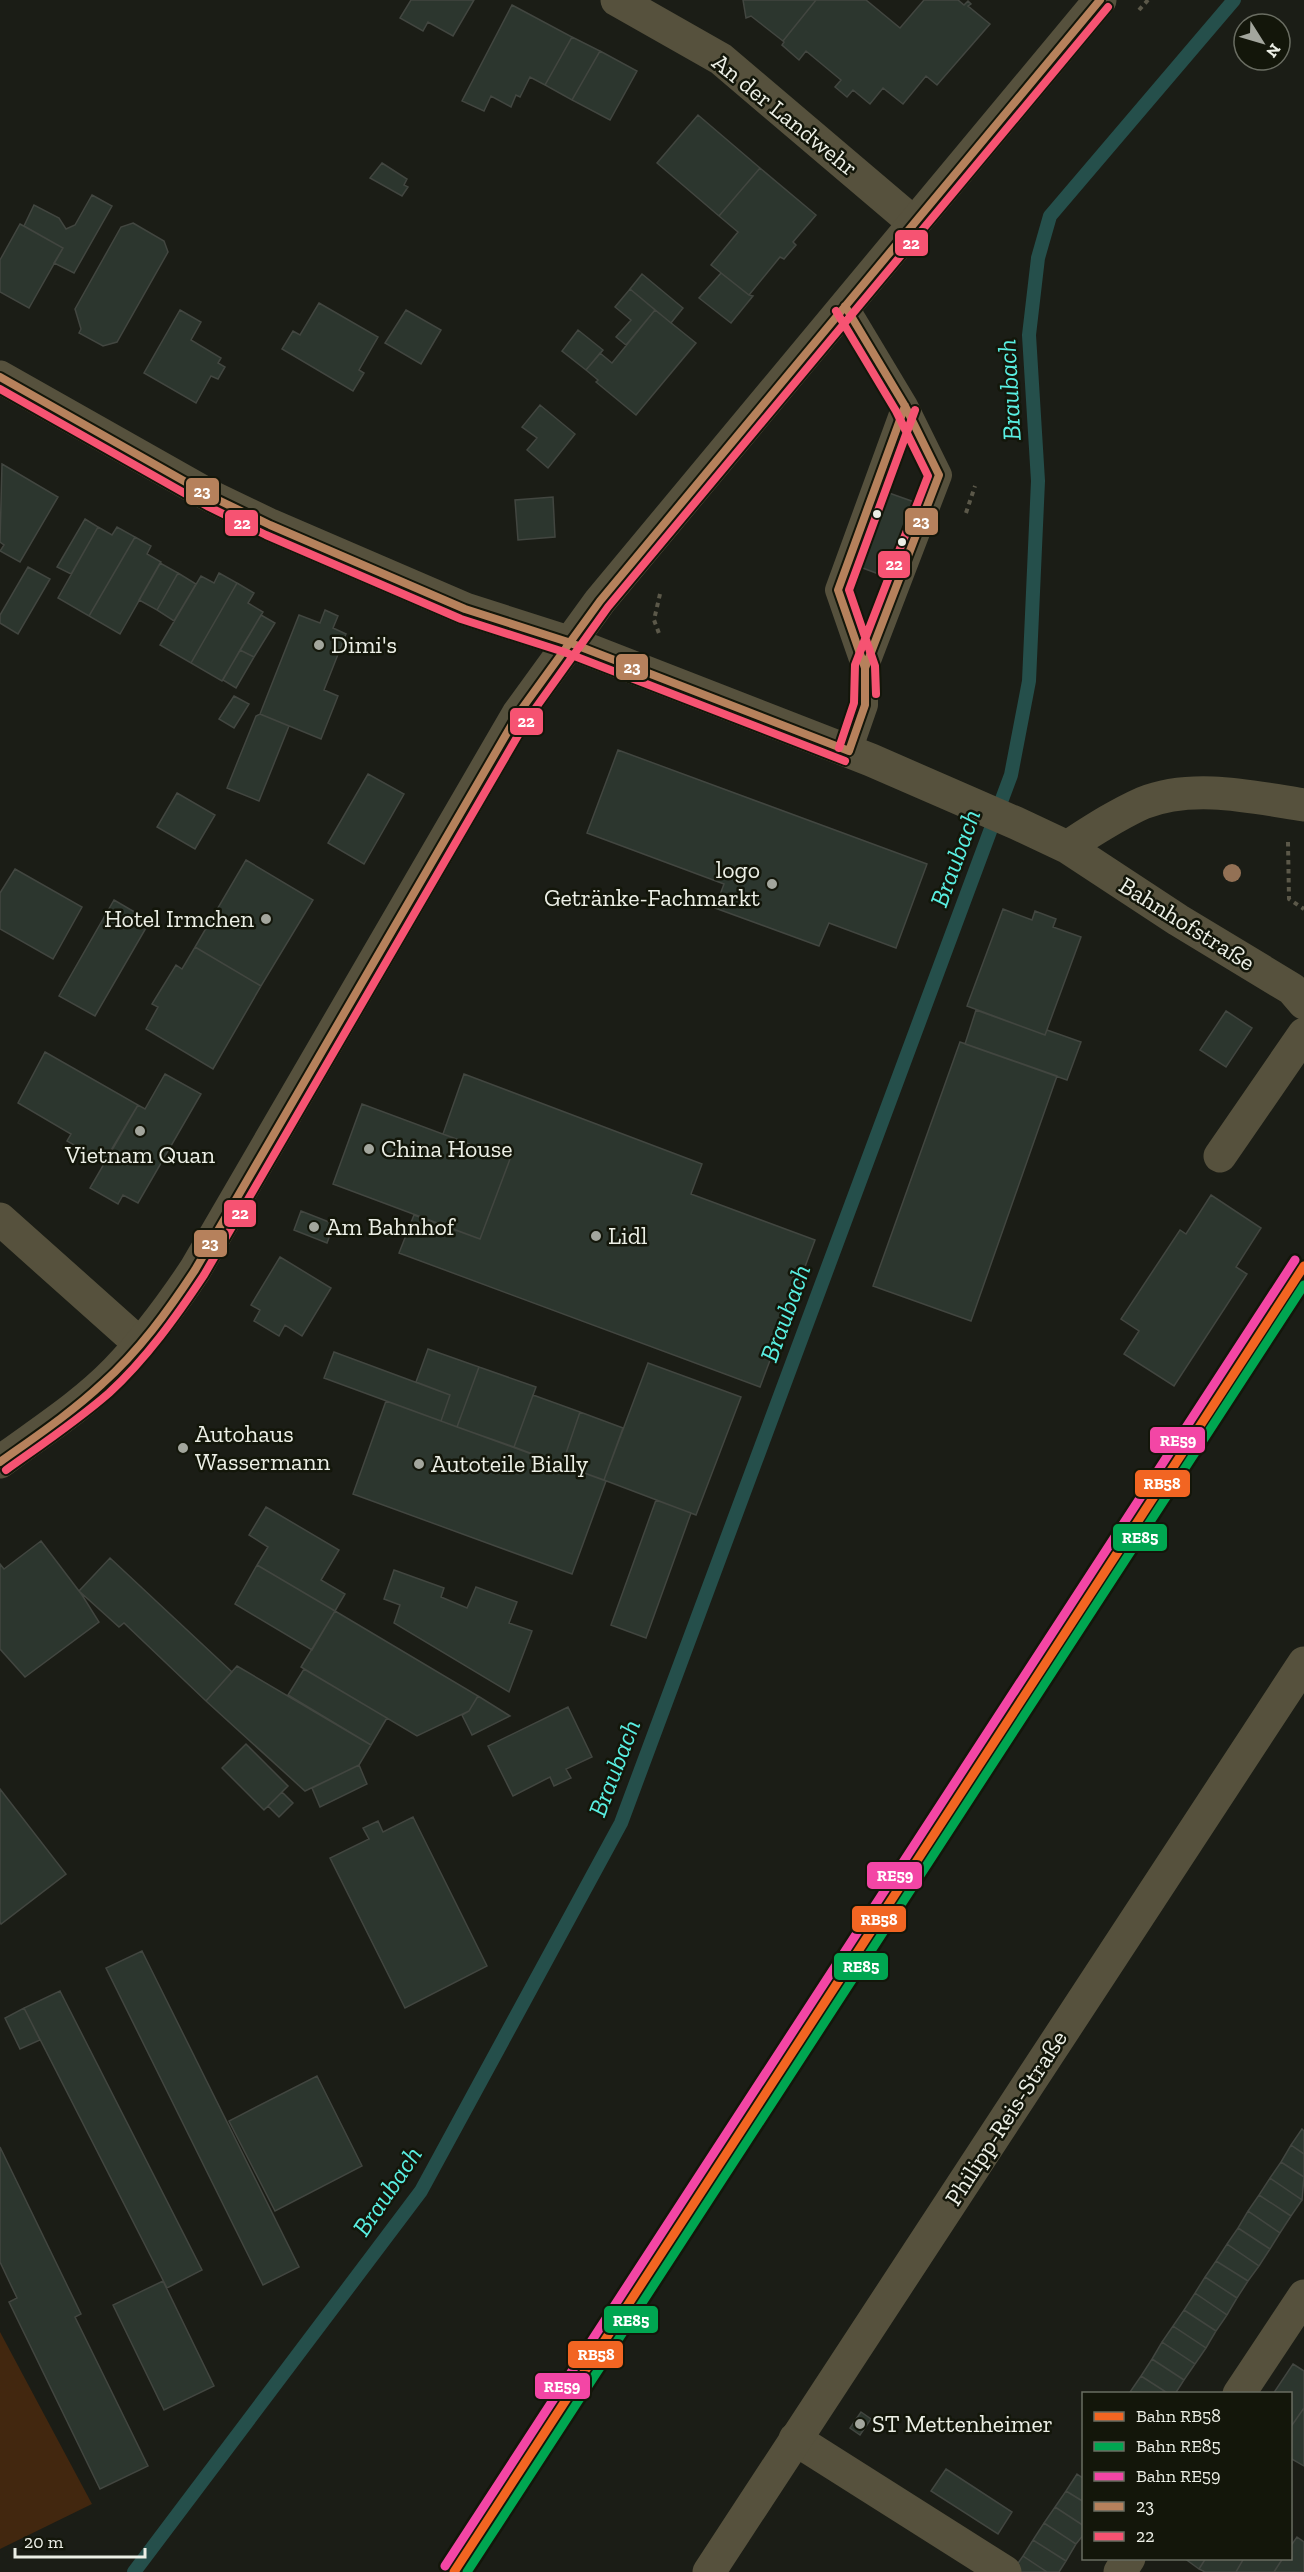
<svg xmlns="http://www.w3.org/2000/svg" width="1304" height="2572" viewBox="0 0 1304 2572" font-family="'Zilla Slab',serif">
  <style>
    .green { fill: #42270f }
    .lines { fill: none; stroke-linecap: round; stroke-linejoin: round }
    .stream { stroke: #254f4b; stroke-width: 14 }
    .building { fill: #2c362e; stroke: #424640; stroke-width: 1.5 }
    .path { stroke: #5b5849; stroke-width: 4; stroke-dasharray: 4.5 4.5; stroke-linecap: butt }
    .service { stroke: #56513d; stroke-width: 26 }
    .minor { stroke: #56513d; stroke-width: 33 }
    .tertiary { stroke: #56513d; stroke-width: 33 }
    .bus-1-casing { stroke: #13160a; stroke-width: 12 }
    .bus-2-casing { stroke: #13160a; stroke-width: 12 }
    .bus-1 { stroke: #b6815c; stroke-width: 8 }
    .bus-2 { stroke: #f65372; stroke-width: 8 }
    .rail-1-casing { stroke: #13160a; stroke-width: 14 }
    .rail-2-casing { stroke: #13160a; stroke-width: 14 }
    .rail-3-casing { stroke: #13160a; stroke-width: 14 }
    .rail-1 { stroke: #f26522; stroke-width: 9 }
    .rail-2 { stroke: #00a651; stroke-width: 9 }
    .rail-3 { stroke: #f346a5; stroke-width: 9 }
    .tree { fill: #937155 }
    .bus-dot { fill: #ecefe6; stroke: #13160a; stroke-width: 2 }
    .poi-dot { fill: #a3a69d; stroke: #13160a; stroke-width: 2 }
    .labels { text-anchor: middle; stroke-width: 5; stroke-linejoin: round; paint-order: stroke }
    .street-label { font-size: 24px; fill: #ecefe6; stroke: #13160a }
    .poi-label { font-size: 24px; fill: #ecefe6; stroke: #13160a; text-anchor: start }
    .water-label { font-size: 26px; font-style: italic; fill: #59efe2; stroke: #13160a }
    .line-badge { stroke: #13160a; stroke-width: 2 }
    .badge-label { font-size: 16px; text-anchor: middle; font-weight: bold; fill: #fff }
  </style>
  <rect width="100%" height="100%" fill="#1b1d16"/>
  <path class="green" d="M0,2332L92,2504L0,2549Z"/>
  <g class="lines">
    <path class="stream" d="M134,2572L421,2191L621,1823L1011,775L1029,681L1038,481L1029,335L1038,258L1050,216L1234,0"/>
  </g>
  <path class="building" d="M411,0H474L453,36L428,22L423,31L400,18Z
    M743,0H816L783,41L751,16L746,18Z
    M816,0H866L900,28L924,0H958L964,5L968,1L971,4L968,6L990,24L937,85L926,76L903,104L883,88L870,104L853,90L847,97L835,87L841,80L806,51L799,60L782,45L784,42L783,41Z
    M512,5L572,37L545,85L530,77L520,97L516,95L511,107L491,96L484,111L462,101Z
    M572,37L600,51L572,100L545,85Z
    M600,51L637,71L610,120L572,100Z
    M698,115L760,168L719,216L657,163Z
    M382,163L407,179L404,185L408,187L402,196L370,178Z
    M760,168L816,215L793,242L796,245L784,259L780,257L749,295L711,265L738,232L719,216Z
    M92,195L112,206L74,273L54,263L63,248L24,226L34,205L59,218L66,229L75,225Z
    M133,223L164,241L168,252L117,342L103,346L79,333L81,329L75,309L121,227Z
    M20,224L63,248L29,308L0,292V260Z
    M721,273L749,295L753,296L731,323L699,298Z
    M642,274L683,308L671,323L630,289Z
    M630,289L655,310L626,345L616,337L631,320L615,307Z
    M319,303L378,337L359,370L364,373L353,391L282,349L293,331L300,335Z
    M180,310L201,322L191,340L221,358L218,363L225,367L218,379L211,376L196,403L144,373Z
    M406,310L441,330L421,364L385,343Z
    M655,310L696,343L636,415L596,382L598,380L586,370L600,353L612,363Z
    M578,330L603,350L586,370L562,351Z
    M540,405L575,434L548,468L527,450L537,438L522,427Z
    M2,464L58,497L20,562L0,551L4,545L0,542Z
    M889,493L920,504L892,579L860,567Z
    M553,497L555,537L518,540L515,500Z
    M85,519L98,527L71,574L57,567Z
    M98,527L112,535L117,527L135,537L89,616L58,598Z
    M135,537L151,546L147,554L161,562L120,634L89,616Z
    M160,563L178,573L157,610L139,600Z
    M28,567L50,579L18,634L0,623V615Z
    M178,573L196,584L174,621L157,610Z
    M219,573L237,583L191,663L160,645L201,576L214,583Z
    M237,583L254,593L248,603L263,612L222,681L191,663Z
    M325,610L338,616L333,628L346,634L324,690L338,696L321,739L260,714L299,615L320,623Z
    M261,615L275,623L254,657L240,650Z
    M240,650L254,657L236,688L223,680Z
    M234,696L249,704L234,728L219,719Z
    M260,714L289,726L259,801L227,788L256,716Z
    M618,750L927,864L896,948L829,923L819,946L715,908L724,884L587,833Z
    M368,774L404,794L364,864L328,843Z
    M177,793L215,815L195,849L157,827Z
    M246,860L313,900L261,986L195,947Z
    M15,869L82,907L53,959L0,929V893Z
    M114,900L150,921L95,1016L59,996Z
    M1003,909L1032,920L1035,911L1056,919L1053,927L1081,937L1045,1035L967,1006Z
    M195,947L261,986L213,1069L146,1029L158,1007L152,1004L176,965L182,969Z
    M976,1010L1045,1035L1047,1030L1081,1042L1067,1080L965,1044Z
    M1226,1011L1252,1028L1226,1067L1200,1050Z
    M960,1042L1057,1076L971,1321L873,1286Z
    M45,1052L138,1105L104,1162L67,1141L71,1134L18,1103Z
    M165,1074L201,1094L138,1203L123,1195L118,1204L90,1188L138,1105L145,1109Z
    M464,1074L702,1164L691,1194L815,1240L760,1387L399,1253L414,1215L480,1239L510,1159L443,1134Z
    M362,1104L510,1159L480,1239L333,1184Z
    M1211,1195L1261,1228L1236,1267L1247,1274L1174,1386L1124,1354L1139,1331L1121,1319L1180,1230L1186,1234Z
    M301,1211L334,1224L327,1243L294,1230Z
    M280,1257L331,1288L302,1336L285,1325L279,1336L254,1321L260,1310L251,1305Z
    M428,1349L479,1367L457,1427L441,1421L450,1395L416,1382Z
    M334,1352L450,1395L441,1421L324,1378Z
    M648,1363L741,1397L696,1515L604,1480Z
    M479,1367L536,1387L514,1447L457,1427Z
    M533,1395L580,1412L562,1465L514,1447Z
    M386,1401L606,1481L572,1574L353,1494Z
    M580,1412L623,1428L604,1480L562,1465Z
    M656,1500L691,1513L646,1638L611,1625Z
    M266,1507L339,1550L321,1580L345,1594L335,1611L257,1565L268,1547L249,1535Z
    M41,1541L82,1595L99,1622L25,1677L0,1649V1564L4,1569Z
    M110,1558L232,1672L206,1701L124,1623L119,1627L79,1591Z
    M257,1565L335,1611L312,1650L235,1604Z
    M394,1570L444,1588L441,1597L467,1608L476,1587L517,1602L509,1623L532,1631L509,1692L394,1623L400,1605L384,1599Z
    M335,1611L478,1696L469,1711L417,1736L301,1667Z
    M237,1666L371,1745L359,1765L305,1791L206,1701Z
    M304,1669L387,1718L371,1745L288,1695Z
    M478,1696L510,1716L472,1735L462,1715L469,1711Z
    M568,1707L592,1757L566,1769L571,1778L554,1786L550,1777L513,1796L488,1746Z
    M246,1744L288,1786L264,1810L222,1768Z
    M359,1765L367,1784L320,1807L312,1788Z
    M0,1789L66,1874L1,1924L0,1922Z
    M282,1792L293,1803L279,1817L268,1806Z
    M413,1817L487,1966L405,2008L330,1858L369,1839L363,1828L378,1821L383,1832Z
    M142,1951L299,2267L263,2285L106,1968Z
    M60,1991L202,2270L167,2288L24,2008Z
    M24,2008L40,2040L20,2049L5,2018Z
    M317,2076L362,2166L275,2211L229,2121Z
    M1302,2129L1304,2131V2154L1291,2145Z
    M1291,2145L1304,2154V2177L1281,2162Z
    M0,2147L81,2314L75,2317L148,2466L100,2489L9,2302L17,2298L0,2262Z
    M1281,2162L1304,2177L1302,2200L1270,2178Z
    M1270,2178L1302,2200L1291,2216L1259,2195Z
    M1259,2195L1291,2216L1280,2233L1248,2211Z
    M1248,2211L1280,2233L1270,2249L1238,2228Z
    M1238,2228L1270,2249L1259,2266L1227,2244Z
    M1227,2244L1259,2266L1248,2281L1216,2261Z
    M1216,2261L1248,2281L1237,2298L1205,2277Z
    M1205,2277L1237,2298L1227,2315L1195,2293Z
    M163,2281L214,2386L164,2410L113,2305Z
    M1195,2293L1227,2315L1216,2331L1184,2310Z
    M1184,2310L1216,2331L1206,2348L1173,2326Z
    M1173,2326L1206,2348L1195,2364L1162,2342Z
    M1162,2342L1195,2364L1184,2380L1152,2359Z
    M1152,2359L1184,2380L1175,2394H1169L1141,2376Z
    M1293,2364L1304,2371V2408L1290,2428V2394H1273Z
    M1141,2376L1169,2394L1130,2392Z
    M1304,2408V2466L1290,2458V2428Z
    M861,2412L871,2419L860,2435L850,2428Z
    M946,2469L1012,2512L998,2534L931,2491Z
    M1077,2474L1084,2479V2502L1066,2491Z
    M1066,2491L1084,2502V2526L1055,2507Z
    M1055,2507L1084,2526V2534L1076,2544L1044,2523Z
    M1044,2523L1076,2544L1066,2561L1033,2540Z
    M1297,2537L1304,2542V2572H1274L1283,2558H1290V2547Z
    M1033,2540L1066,2561L1059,2572H1047L1023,2556Z
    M1023,2556L1047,2572H1012Z
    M1184,2558H1206L1199,2569Z
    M1206,2558H1244L1236,2572H1205L1199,2569Z
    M1244,2558H1283L1274,2572H1236Z"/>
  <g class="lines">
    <path class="path" d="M1139,10L1148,0
      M966,513L975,486
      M660,594L654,620L660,636
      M1288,842L1289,899L1304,909"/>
    <path class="service" d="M845,306L905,406L939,475L865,668
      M849,751L865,705V668L838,590L905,406"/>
    <path class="minor" d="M617,0L721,59L914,223
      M568,642L871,760L1016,823L1067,847L1178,920L1292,989L1304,1003
      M1067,847C1092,831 1116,815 1143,803C1193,783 1253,797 1304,805
      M1220,1156L1304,1034
      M0,1219L140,1344
      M1239,2394L1304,2296
      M795,2439L1005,2572
      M1120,2572L1129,2558"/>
    <path class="tertiary" d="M0,377L214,498L270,525L465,609L568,642
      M0,1462C39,1433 82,1406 116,1371C146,1340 171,1306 195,1270L518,714L600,601L1100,0
      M709,2572L1304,1663"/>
    <g class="bus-1-casing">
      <path id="bus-1" d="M845,306L905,406L939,475L865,668V705L849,751
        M0,377L214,498L270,525L465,609L568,642L849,751
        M865,694V668L838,590L905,406
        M0,1462C35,1437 71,1413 102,1384C139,1351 168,1311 195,1270L518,714L600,601L1100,0"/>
    </g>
    <g class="bus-2-casing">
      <path id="bus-2" d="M836,311L896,411L928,476L855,665L854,703L839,748
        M0,389L209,507L266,535L461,619L564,652L845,761
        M876,694L875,666L849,590L915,410
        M6,1470C41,1445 77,1421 109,1393C146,1359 176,1317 204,1275L527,720L608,607L1108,7"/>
    </g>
    <use href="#bus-1" class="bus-1"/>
    <use href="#bus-2" class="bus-2"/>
    <g class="rail-1-casing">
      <path id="rail-1" d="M454,2572L1304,1266"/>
    </g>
    <g class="rail-2-casing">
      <path id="rail-2" d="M467,2572L1304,1285"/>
    </g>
    <g class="rail-3-casing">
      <path id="rail-3" d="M445,2566L1295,1260"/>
    </g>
    <use href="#rail-1" class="rail-1"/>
    <use href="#rail-2" class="rail-2"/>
    <use href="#rail-3" class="rail-3"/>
  </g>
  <circle class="tree" cx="1232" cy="873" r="9"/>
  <g class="bus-dot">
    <circle cx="877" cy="514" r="5"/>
    <circle cx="902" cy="542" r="5"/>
  </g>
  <g class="poi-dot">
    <circle cx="319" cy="645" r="6"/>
    <circle cx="772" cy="884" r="6"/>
    <circle cx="266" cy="919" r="6"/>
    <circle cx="140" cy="1131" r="6"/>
    <circle cx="369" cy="1149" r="6"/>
    <circle cx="314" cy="1227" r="6"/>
    <circle cx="596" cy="1236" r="6"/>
    <circle cx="183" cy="1448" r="6"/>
    <circle cx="419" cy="1464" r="6"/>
    <circle cx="860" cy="2424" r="6"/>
  </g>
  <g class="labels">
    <g class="street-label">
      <text transform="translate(785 115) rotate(39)" y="8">An der Landwehr</text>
      <text transform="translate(1187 924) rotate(32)" y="8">Bahnhofstraße</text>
      <text transform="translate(1006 2118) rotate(-57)" y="8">Philipp-Reis-Straße</text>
    </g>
    <g class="poi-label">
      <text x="331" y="653">Dimi's</text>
      <text x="760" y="878" text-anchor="end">logo<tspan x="760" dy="28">Getränke-Fachmarkt</tspan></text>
      <text x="254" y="927" text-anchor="end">Hotel Irmchen</text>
      <text x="381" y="1157">China House</text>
      <text x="140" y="1163" text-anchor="middle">Vietnam Quan</text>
      <text x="326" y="1235">Am Bahnhof</text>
      <text x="608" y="1244">Lidl</text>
      <text x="195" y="1442">Autohaus<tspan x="195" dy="28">Wassermann</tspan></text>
      <text x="431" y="1472">Autoteile Bially</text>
      <text x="872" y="2432">ST Mettenheimer</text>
    </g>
    <g class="water-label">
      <text transform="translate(1009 390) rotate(-93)" y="9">Braubach</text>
      <text transform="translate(955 858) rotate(-70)" y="9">Braubach</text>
      <text transform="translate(785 1313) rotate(-70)" y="9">Braubach</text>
      <text transform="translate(614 1768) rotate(-69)" y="9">Braubach</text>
      <text transform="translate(387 2191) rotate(-56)" y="9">Braubach</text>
    </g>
  </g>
  <g class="line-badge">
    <rect x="894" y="229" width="35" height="28" rx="6" fill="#f65372"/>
    <rect x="185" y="477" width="35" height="29" rx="6" fill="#b6815c"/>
    <rect x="904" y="507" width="35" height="29" rx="6" fill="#b6815c"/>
    <rect x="224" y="509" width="35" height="28" rx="6" fill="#f65372"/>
    <rect x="877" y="550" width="34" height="29" rx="6" fill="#f65372"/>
    <rect x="615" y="653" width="34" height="28" rx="6" fill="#b6815c"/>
    <rect x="509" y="707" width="35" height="29" rx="6" fill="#f65372"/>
    <rect x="223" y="1199" width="34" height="29" rx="6" fill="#f65372"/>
    <rect x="193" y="1229" width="35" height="29" rx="6" fill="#b6815c"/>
    <rect x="1149" y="1426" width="57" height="28" rx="6" fill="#f346a5"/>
    <rect x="1134" y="1469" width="57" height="29" rx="6" fill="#f26522"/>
    <rect x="1112" y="1523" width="56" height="29" rx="6" fill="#00a651"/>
    <rect x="866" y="1861" width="57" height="29" rx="6" fill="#f346a5"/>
    <rect x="851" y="1905" width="56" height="28" rx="6" fill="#f26522"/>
    <rect x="833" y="1952" width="56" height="29" rx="6" fill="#00a651"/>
    <rect x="603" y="2305" width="56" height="29" rx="6" fill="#00a651"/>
    <rect x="567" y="2340" width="57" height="29" rx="6" fill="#f26522"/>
    <rect x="534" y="2372" width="57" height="28" rx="6" fill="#f346a5"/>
  </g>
  <g class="badge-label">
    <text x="911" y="249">22</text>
    <text x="202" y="497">23</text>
    <text x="921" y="527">23</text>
    <text x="242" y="529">22</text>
    <text x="894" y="570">22</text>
    <text x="632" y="673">23</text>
    <text x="526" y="727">22</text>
    <text x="240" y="1219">22</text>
    <text x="210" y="1249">23</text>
    <text x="1178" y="1446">RE59</text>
    <text x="1162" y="1489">RB58</text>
    <text x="1140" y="1543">RE85</text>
    <text x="895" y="1881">RE59</text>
    <text x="879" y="1925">RB58</text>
    <text x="861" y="1972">RE85</text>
    <text x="631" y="2326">RE85</text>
    <text x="596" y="2360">RB58</text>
    <text x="562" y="2392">RE59</text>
  </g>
  <rect x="1082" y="2392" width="210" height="168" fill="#13160a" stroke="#6a6d62" stroke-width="1.5"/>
  <rect x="1094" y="2412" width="30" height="9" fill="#f26522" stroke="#6a6d62" stroke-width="1.5"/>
  <text x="1136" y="2422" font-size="18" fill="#ecefe6">Bahn RB58</text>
  <rect x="1094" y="2442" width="30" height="9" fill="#00a651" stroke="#6a6d62" stroke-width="1.5"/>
  <text x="1136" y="2452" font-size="18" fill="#ecefe6">Bahn RE85</text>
  <rect x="1094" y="2472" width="30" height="9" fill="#f346a5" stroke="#6a6d62" stroke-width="1.5"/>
  <text x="1136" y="2482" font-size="18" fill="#ecefe6">Bahn RE59</text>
  <rect x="1094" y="2502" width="30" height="9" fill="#b6815c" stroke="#6a6d62" stroke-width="1.5"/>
  <text x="1136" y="2512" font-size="18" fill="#ecefe6">23</text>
  <rect x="1094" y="2532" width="30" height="9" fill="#f65372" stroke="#6a6d62" stroke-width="1.5"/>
  <text x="1136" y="2542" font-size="18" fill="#ecefe6">22</text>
  <g transform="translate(1262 42) rotate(127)"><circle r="28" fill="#13160a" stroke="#6a6d62" stroke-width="1.5"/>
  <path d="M0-4.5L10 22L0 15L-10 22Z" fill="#a3a69d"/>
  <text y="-9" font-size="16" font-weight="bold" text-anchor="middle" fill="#ecefe6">N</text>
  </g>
  <path d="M15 2548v9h130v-9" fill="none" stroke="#ecefe6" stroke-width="3"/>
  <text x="24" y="2548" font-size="18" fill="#ecefe6" stroke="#13160a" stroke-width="4.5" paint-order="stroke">20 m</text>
</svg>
